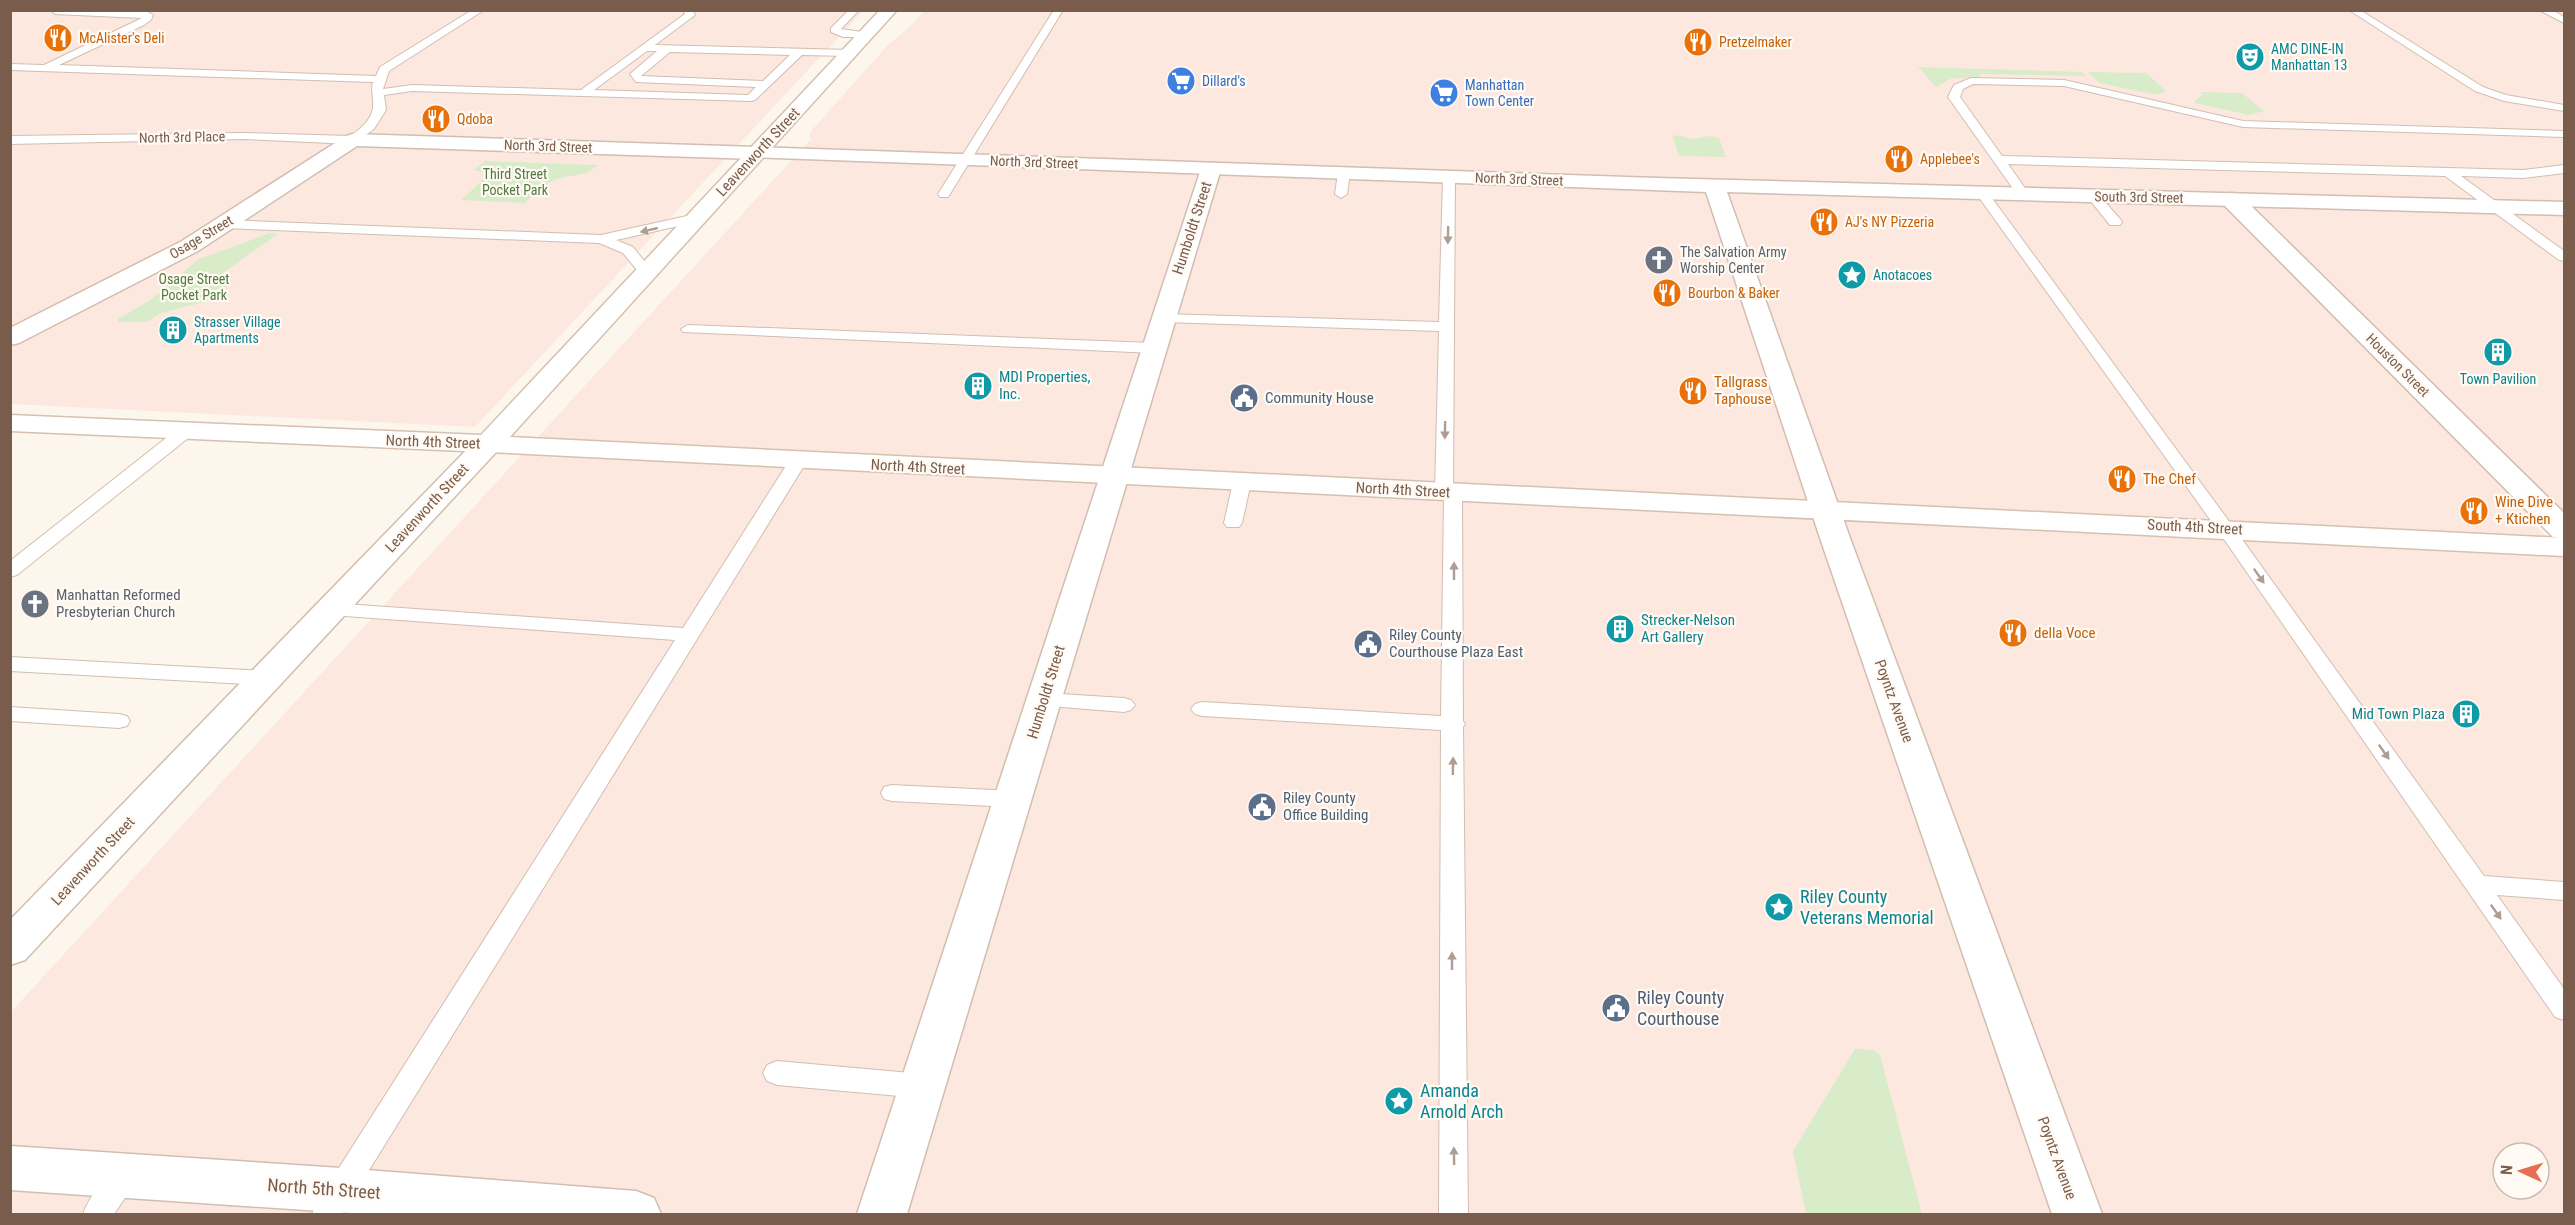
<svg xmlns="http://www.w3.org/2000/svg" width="2575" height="1225" viewBox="0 0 2575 1225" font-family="'Roboto Condensed',sans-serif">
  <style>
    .commercial { fill: #fde8e0; fill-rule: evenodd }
    .green { fill: #d8ecc9 }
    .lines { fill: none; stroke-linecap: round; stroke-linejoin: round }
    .service-casing { stroke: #d1beb0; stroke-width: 2 }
    .minor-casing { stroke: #d1beb0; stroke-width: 3 }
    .tertiary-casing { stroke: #d1beb0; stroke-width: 3 }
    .secondary-casing { stroke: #d6c0b0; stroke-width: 3 }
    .service { fill: #fff; fill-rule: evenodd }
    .minor { fill: #fff; fill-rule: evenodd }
    .tertiary { fill: #fff; fill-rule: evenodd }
    .secondary { fill: #fff; fill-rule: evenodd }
    .oneway { fill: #af9d94 }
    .labels { text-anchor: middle; stroke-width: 4.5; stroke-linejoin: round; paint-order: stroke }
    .far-food-label { font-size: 14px; fill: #c56008; stroke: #fffaf3; text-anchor: start }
    .far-culture-label { font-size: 14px; fill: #0d838f; stroke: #fffaf3; text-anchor: start }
    .far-shop-label { font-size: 14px; fill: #366cbe; stroke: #fffaf3; text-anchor: start }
    .far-street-label { font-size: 14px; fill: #7a5c4d; stroke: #fffaf3 }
    .far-park-label { font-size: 14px; fill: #537a41; stroke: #fffaf3 }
    .far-worship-label { font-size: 14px; fill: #5b616d; stroke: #fffaf3; text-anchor: start }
    .street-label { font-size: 15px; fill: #7a5c4d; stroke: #fffaf3 }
    .culture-label { font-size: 15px; fill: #0d838f; stroke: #fffaf3; text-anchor: start }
    .food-label { font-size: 15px; fill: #c56008; stroke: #fffaf3; text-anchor: start }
    .service-label { font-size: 15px; fill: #4e5e75; stroke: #fffaf3; text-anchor: start }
    .worship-label { font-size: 15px; fill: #5b616d; stroke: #fffaf3; text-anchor: start }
    .near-culture-label { font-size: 18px; fill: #0d838f; stroke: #fffaf3; text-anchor: start }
    .near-service-label { font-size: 18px; fill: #4e5e75; stroke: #fffaf3; text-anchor: start }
    .near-street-label { font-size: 18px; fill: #7a5c4d; stroke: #fffaf3 }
  </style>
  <rect width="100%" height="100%" fill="#fdf6ec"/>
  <path class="commercial" d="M10,11H863L475,427L11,404Z
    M924,11H2564V525L2534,524L2564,555V1214H11L10,1013L811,139L809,136L811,131L888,45L908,28ZM2503,1153H2539V1189H2503Z"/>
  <path class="green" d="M1918,67L2082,72L2087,76L1980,74V77L1950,79L1936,87Z
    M2088,72L2146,73L2166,91L2157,95L2099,83Z
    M2200,92L2242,93L2264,111L2249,115L2195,103V101L2203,94Z
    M1677,135L1693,139L1709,136L1719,138L1726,157L1679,156L1673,137Z
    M485,161L597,165C583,179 570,173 552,181C542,186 533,195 525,203L461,200L486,177V173L473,170Z
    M270,233L278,234L213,280L234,281L205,302L160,313L147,322H118V319L149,301L199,259Z
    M1855,1049L1874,1050L1880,1055L1922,1214H1806L1793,1151Z"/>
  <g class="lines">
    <g class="service-casing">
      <path id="service" d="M51,10L148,12L153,15L151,20L144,25L59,65L376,76L380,67L472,10H484L389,71L383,89L412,85L581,90L685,14L683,10H693L695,15L655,45L850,50L855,53L850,56L802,55L755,100L751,101L412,91L384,95L386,110L374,129L353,144L243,139L10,144V136L243,133L350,136C362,128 375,117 373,101C373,95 371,88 373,82L10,70V64L44,65L142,18L55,14ZM647,51H657L630,74L636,82L756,87L748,95L594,90ZM670,52L790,55L763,81L641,76Z
        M849,10H859L841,29L870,33V37H843L831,32V28Z
        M1054,10H1063L950,194L948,197H940L938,194Z
        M2349,10H2360L2483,87L2506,95L2564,105V111L2504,101L2475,91Z
        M2539,10H2552L2564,17V23Z
        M1971,78L2064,80L2243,121L2564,131L2563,137L2243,127L2064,86L1973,84L1963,89L1960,97L2002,156L2523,170L2564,165V173L2523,178L2461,176L2564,251V261L2559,260L2445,176L2008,164L2029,194L2027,197H2019L1948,97L1954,85Z
        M1344,169L1350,173L1347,194L1341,198L1335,194L1338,173Z
        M1449,173L1455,177L1453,487L1459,488L1462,492L1463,721L1465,724L1463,727L1468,1214H1439L1441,730L1202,716L1195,714L1191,709L1195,704L1202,702L1441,716L1444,497L1438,496L1435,492L1439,331L1164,322L1157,318L1164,314L1439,322L1443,177Z
        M1982,189L1986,190L2231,524L2484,876L2564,882V900L2497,895L2564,989V1020L2555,1017L2219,532L1978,196L1976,193L1978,190Z
        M2093,192L2097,193L2120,219L2122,222L2120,225H2110L2089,199L2087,196Z
        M696,214L701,215L703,218L701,221L616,240L633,247L653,272L646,276L641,275L623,253L599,243L224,228L217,224L224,220L601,235Z
        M688,325L1154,343L1162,348L1154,353L683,332L681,329Z
        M186,426L192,427L194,431L192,435L17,575L10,577V561L180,427Z
        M798,456L804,457L807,461L342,1214H312L316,1204L675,640L331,615L324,613L321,609L324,605L331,603L683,628L789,461L792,457Z
        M1242,477L1248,478L1251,482L1242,523L1239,527H1227L1224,523L1233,482L1236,478Z
        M10,657L266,671L273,673L276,678L273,683L266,685L10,671Z
        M1044,693L1124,698L1131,700L1135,705L1131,710L1124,712L1037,705L1034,700L1037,695Z
        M10,707L119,714L127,716L130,721L127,726L119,728L10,721Z
        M892,785L1013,791L1021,793L1024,799L1021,805L1013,807L892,801L884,799L881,793L884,787Z
        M777,1061L922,1074L932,1078L936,1086L932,1094L922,1098L777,1085L767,1081L763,1073L767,1065Z
        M126,1163L136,1167L140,1176L114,1214H83C89,1197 108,1170 126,1163Z"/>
    </g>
    <g class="minor-casing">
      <path id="minor" d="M353,134L756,147L763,149L766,153L763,157L756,159L357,146L198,251L19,343L10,345V328L182,241L346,136Z
        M1211,163L1218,165L1221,169L907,1214H857L1201,169L1204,165Z
        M2231,193L2239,194L2564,513V539L2553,537L2223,204L2220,199L2223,194Z
        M10,1146L341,1168L636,1191L654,1198L661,1214H365L10,1190Z"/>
    </g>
    <g class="tertiary-casing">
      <path id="tertiary" d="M756,147L1657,178L2564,202V215L1727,192L1850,538L2102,1214H2052L1820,538L1706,192L749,157L746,153L749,149Z
        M488,436L498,438L502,444L498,450L25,960L10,965V920L478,438Z"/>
    </g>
    <g class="secondary-casing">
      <path id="secondary" d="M880,10H897L510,437L2564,538V556L488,452L10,431V415L481,435Z"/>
    </g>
    <use href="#service" class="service"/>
    <use href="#minor" class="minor"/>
    <use href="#tertiary" class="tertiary"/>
    <use href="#secondary" class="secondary"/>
  </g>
  <defs><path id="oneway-solid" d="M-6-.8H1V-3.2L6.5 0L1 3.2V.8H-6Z" transform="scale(1.5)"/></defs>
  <g class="oneway">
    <use href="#oneway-solid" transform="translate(649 230) rotate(167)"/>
    <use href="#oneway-solid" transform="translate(1448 235) rotate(91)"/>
    <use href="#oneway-solid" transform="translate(1445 430) rotate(91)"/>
    <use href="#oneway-solid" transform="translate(1454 571) rotate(-90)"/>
    <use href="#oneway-solid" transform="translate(2259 576) rotate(55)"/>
    <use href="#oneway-solid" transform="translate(2384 752) rotate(55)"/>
    <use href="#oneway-solid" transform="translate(1453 766) rotate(-89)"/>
    <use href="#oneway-solid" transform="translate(2496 912) rotate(55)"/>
    <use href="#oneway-solid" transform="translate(1452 961) rotate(-90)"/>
    <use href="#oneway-solid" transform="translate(1454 1156) rotate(-91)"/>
  </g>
  <defs>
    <g id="restaurant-disc" transform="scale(1.5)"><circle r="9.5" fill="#e8710a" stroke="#fffaf3"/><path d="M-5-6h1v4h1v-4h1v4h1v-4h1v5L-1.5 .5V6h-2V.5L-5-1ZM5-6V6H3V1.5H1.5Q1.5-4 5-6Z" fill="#fff"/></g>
    <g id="theatre-disc" transform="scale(1.5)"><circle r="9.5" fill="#0f9aa8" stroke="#fffaf3"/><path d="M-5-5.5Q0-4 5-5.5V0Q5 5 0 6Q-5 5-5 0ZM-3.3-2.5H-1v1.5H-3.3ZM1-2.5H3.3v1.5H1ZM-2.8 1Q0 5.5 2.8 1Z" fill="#fff"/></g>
    <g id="supermarket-disc" transform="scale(1.5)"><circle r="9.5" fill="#3f7fe0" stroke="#fffaf3"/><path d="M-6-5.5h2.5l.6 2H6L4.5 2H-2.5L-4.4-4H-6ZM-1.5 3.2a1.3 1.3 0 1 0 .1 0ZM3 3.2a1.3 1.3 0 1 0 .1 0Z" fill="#fff"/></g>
    <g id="church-disc" transform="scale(1.5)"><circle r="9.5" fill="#6b7280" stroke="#fffaf3"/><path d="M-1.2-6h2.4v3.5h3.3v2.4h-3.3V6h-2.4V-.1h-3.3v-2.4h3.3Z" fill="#fff"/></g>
    <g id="sight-disc" transform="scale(1.5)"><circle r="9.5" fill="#0f9aa8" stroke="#fffaf3"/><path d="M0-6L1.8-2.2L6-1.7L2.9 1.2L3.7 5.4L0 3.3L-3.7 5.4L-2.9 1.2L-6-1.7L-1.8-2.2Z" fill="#fff"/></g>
    <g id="building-disc" transform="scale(1.5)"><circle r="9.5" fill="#0f9aa8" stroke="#fffaf3"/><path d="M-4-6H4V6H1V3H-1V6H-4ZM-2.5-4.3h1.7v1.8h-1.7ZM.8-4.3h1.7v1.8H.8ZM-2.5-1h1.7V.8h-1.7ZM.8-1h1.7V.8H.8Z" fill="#fff"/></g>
    <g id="civic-disc" transform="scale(1.5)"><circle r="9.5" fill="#5c6f8a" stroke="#fffaf3"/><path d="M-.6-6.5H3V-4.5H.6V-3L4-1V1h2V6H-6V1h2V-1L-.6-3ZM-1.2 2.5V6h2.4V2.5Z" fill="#fff"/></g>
  </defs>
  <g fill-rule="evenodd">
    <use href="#restaurant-disc" x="58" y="38"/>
    <use href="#restaurant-disc" x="1698" y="42"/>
    <use href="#theatre-disc" x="2250" y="57"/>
    <use href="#supermarket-disc" x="1181" y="81"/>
    <use href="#supermarket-disc" x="1444" y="93"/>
    <use href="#restaurant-disc" x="436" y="119"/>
    <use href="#restaurant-disc" x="1899" y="159"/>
    <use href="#restaurant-disc" x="1824" y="222"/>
    <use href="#church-disc" x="1659" y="260"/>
    <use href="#sight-disc" x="1852" y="275"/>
    <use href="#restaurant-disc" x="1667" y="293"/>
    <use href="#building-disc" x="173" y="330"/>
    <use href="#building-disc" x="2498" y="352"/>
    <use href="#building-disc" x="978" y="386"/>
    <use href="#restaurant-disc" x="1693" y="391"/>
    <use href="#civic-disc" x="1244" y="398"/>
    <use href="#restaurant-disc" x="2122" y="479"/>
    <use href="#restaurant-disc" x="2474" y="511"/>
    <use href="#church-disc" x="35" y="604"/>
    <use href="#building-disc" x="1620" y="629"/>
    <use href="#restaurant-disc" x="2013" y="633"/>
    <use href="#civic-disc" x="1368" y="644"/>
    <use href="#building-disc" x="2466" y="714"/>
    <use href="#civic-disc" x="1262" y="807"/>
    <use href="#sight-disc" x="1779" y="907"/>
    <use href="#civic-disc" x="1616" y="1008"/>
    <use href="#sight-disc" x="1399" y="1101"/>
  </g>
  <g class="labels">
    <g class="far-food-label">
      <text x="79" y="43">McAlister's Deli</text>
      <text x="1719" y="47">Pretzelmaker</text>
      <text x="457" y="124">Qdoba</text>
      <text x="1920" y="164">Applebee's</text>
      <text x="1845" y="227">AJ's NY Pizzeria</text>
      <text x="1688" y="298">Bourbon &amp; Baker</text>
    </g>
    <g class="far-culture-label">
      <text x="2271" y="54">AMC DINE-IN<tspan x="2271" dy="16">Manhattan 13</tspan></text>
      <text x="1873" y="280">Anotacoes</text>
      <text x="194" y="327">Strasser Village<tspan x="194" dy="16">Apartments</tspan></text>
      <text x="2498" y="384" text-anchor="middle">Town Pavilion</text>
    </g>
    <g class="far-shop-label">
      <text x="1202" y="86">Dillard's</text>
      <text x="1465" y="90">Manhattan<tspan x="1465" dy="16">Town Center</tspan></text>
    </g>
    <g class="far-street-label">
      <text transform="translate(182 137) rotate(-1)" y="5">North 3rd Place</text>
      <text transform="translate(548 146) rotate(2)" y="5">North 3rd Street</text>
      <text transform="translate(1034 162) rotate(2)" y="5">North 3rd Street</text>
      <text transform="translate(1519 179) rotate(2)" y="5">North 3rd Street</text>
      <text transform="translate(2139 197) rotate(1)" y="5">South 3rd Street</text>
      <text transform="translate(201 237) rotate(-31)" y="5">Osage Street</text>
      <text transform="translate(2398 365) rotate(45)" y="5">Houston Street</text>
    </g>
    <g class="far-park-label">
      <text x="515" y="179">Third Street<tspan x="515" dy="16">Pocket Park</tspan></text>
      <text x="194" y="284">Osage Street<tspan x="194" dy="16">Pocket Park</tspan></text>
    </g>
    <g class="far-worship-label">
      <text x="1680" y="257">The Salvation Army<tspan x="1680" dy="16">Worship Center</tspan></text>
    </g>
    <g class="street-label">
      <text transform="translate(758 152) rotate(-47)" y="5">Leavenworth Street</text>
      <text transform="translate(1192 228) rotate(-72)" y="5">Humboldt Street</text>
      <text transform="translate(433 442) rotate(2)" y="5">North 4th Street</text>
      <text transform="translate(918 467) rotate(3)" y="5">North 4th Street</text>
      <text transform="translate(1403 490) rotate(3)" y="5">North 4th Street</text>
      <text transform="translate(427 508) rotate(-47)" y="5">Leavenworth Street</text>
      <text transform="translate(2195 527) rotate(3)" y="5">South 4th Street</text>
      <text transform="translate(1046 692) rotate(-73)" y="5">Humboldt Street</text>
      <text transform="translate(1894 701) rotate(70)" y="5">Poyntz Avenue</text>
      <text transform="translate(93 861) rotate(-47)" y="5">Leavenworth Street</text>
      <text transform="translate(2057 1158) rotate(70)" y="5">Poyntz Avenue</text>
    </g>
    <g class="culture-label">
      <text x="999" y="382">MDI Properties,<tspan x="999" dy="17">Inc.</tspan></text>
      <text x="1641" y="625">Strecker-Nelson<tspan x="1641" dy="17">Art Gallery</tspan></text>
      <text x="2445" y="719" text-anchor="end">Mid Town Plaza</text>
    </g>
    <g class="food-label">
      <text x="1714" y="387">Tallgrass<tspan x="1714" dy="17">Taphouse</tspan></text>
      <text x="2143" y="484">The Chef</text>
      <text x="2495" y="507">Wine Dive<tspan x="2495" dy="17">+ Ktichen</tspan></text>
      <text x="2034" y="638">della Voce</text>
    </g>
    <g class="service-label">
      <text x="1265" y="403">Community House</text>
      <text x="1389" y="640">Riley County<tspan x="1389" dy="17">Courthouse Plaza East</tspan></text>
      <text x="1283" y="803">Riley County<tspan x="1283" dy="17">Office Building</tspan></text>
    </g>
    <g class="worship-label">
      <text x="56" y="600">Manhattan Reformed<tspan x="56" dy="17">Presbyterian Church</tspan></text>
    </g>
    <g class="near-culture-label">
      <text x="1800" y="903">Riley County<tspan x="1800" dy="21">Veterans Memorial</tspan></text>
      <text x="1420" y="1097">Amanda<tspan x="1420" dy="21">Arnold Arch</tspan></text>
    </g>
    <g class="near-service-label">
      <text x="1637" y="1004">Riley County<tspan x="1637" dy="21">Courthouse</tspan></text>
    </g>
    <g class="near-street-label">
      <text transform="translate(324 1189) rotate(4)" y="6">North 5th Street</text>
    </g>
  </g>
  <rect width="2575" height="1225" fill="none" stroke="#7a5c4d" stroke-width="24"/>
  <g transform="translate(2521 1171) rotate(274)"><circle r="28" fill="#fffaf3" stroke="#cabbb1" stroke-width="1.5"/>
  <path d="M0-4.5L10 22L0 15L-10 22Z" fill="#e76f51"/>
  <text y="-9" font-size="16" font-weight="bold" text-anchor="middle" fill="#7a5c4d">N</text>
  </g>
</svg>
